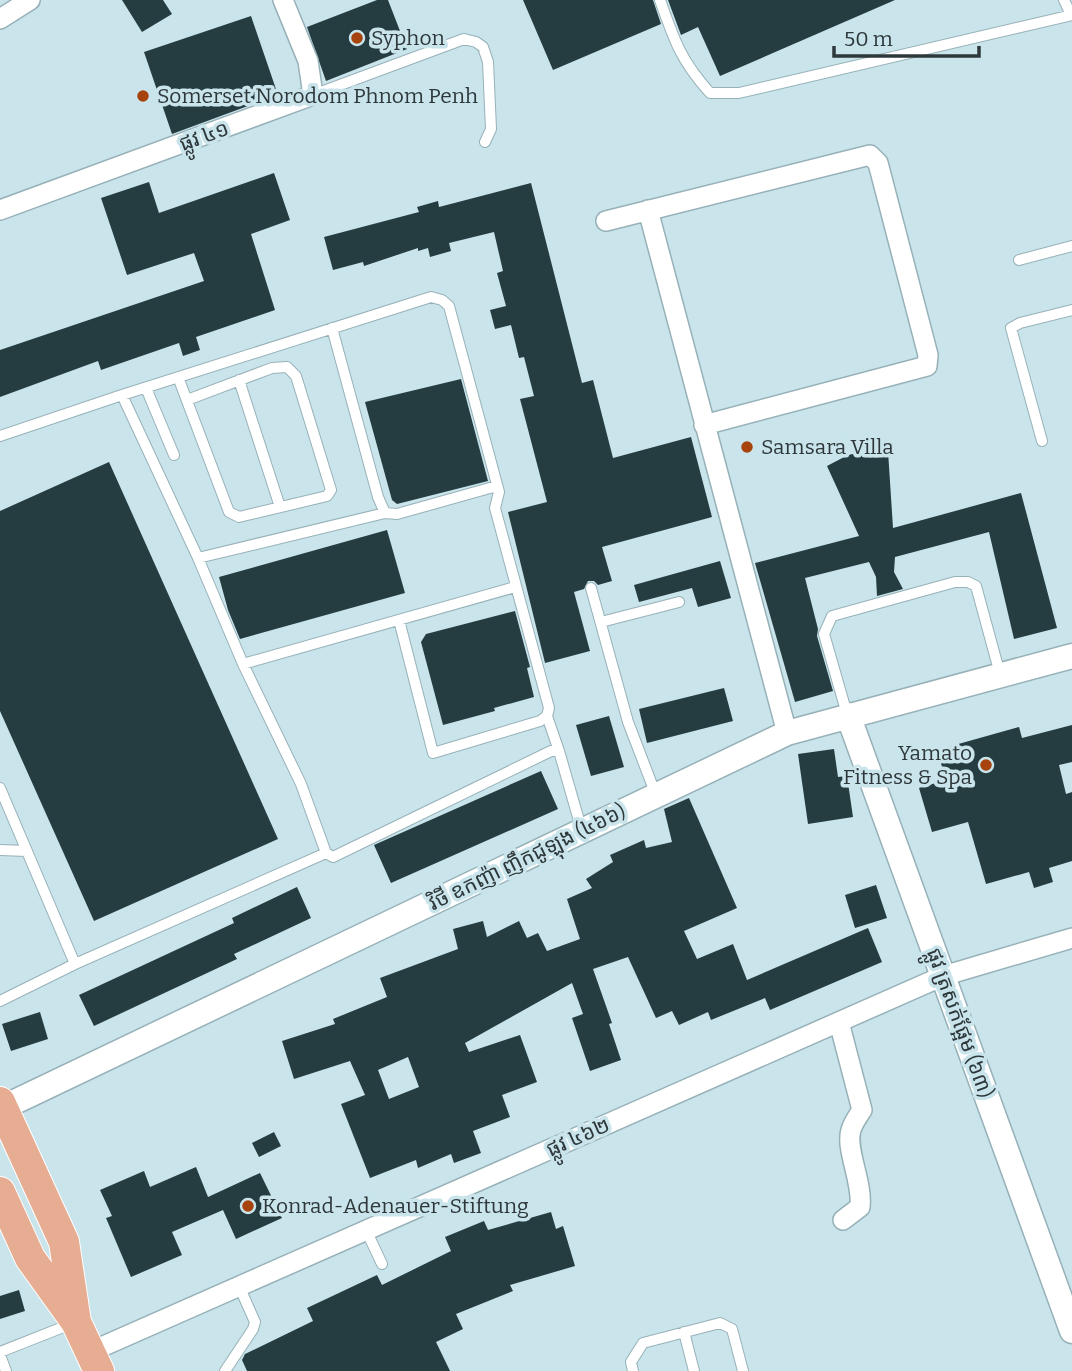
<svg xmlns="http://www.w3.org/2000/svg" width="1072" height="1371" viewBox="0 0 1072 1371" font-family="Bitter,'Noto Sans Khmer',serif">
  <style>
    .building { fill: #253c41; fill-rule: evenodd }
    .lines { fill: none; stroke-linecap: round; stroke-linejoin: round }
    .service-casing { stroke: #97b1b8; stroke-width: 12 }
    .minor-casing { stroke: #97b1b8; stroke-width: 22 }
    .tertiary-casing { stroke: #97b1b8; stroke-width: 27 }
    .primary-casing { stroke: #fff; stroke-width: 32 }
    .service { stroke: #fff; stroke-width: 10 }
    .minor { stroke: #fff; stroke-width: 19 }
    .tertiary { stroke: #fff; stroke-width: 24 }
    .primary { stroke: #e7ad93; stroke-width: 30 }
    .poi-dot { fill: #a7430c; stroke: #c9e4eb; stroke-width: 2.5 }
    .labels { text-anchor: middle; stroke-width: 7; stroke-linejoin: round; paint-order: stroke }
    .poi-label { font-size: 21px; fill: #2e383b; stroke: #c9e4eb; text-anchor: start }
    .street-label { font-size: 21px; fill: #2e383b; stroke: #c9e4eb }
  </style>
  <rect width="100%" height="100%" fill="#c9e4eb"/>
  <path class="building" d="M122,0H163L172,14L142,32Z
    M377,0H388L407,49L326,81L307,27Z
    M523,0H653L661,24L553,70Z
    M668,0H895L720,76L698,27L681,35Z
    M251,16L278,95L172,134L144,52Z
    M274,173L290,220L251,234L275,310L196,337L200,350L183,356L179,343L101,370L98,361L0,397V350L204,281L194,253L127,275L101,198L149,182L159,213Z
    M531,183L582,383L593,380L613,458L691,437L712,517L602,547L612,581L598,585L594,581H588L584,589L574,592L590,651L545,663L508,512L547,502L520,399L534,396L524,357L519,358L511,325L495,329L490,310L506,306L497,273L503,271L494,232L449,243L451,251L430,257L428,248L418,251V248L364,266L363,262L333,270L324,237L419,212L417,207L438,201L439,207Z
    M461,379L488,481L397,504L392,500L365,402Z
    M873,450L888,451L893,528L1021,493L1057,628L1014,639L989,532L895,557L894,572L903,589L877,596L876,577L869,562L805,578L818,629L817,636L833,691L795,702L755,563L859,536L827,466L848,455Z
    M109,462L278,839L94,921L0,711V511Z
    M387,530L405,593L240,639L228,610L219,577Z
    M720,561L731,598L698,607L692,588L639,602L634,585Z
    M515,611L530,667L527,668L534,697L494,708L495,711L443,725L421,642L426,634Z
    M724,688L733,721L647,743L639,709Z
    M609,716L624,767L591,776L576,725Z
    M1072,725V762L1059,765L1066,794L1072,792V861L1049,868L1053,882L1034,888L1029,872L986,884L968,822L932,832L919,788L946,780L937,750L1019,727L1022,738Z
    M834,749L838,777L847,776L853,817L808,824L798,754Z
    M541,771L558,809L391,883L374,845Z
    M689,798L737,908L684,931L697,959L733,944L747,980L868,928L882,962L770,1010L765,998L711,1020L708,1012L679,1025L672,1011L656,1018L628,957L593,969L612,1023L609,1024L621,1060L590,1071L572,1018L583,1014L572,983L465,1043L469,1052L520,1035L537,1082L502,1095L510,1117L473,1131L481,1153L454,1163L451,1154L418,1168L416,1160L370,1178L341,1104L365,1095L350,1061L294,1079L282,1041L335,1024L333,1019L387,997L380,978L458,949L453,929L483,921L487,937L519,921L527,938L538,933L547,951L580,939L567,899L592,888L586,879L613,862L610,855L644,840L646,848L672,842L664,809ZM408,1057L419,1087L389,1099L378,1070Z
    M876,885L887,918L855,928L845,895Z
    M297,887L311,918L234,954L237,959L94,1026L79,995L234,923L232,918Z
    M40,1012L48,1039L11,1051L2,1024Z
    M274,1132L281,1146L259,1157L252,1143Z
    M196,1167L208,1197L260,1173L282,1218L236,1239L223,1210L172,1232L182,1255L131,1277L106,1218L112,1216L100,1190L144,1171L150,1187Z
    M551,1212L556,1229L563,1226L575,1266L510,1285L513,1291L456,1314L463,1329L436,1342L450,1371H247L242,1360L245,1354L313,1321L307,1308L377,1275L382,1285L451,1251L445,1237L484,1221L488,1230Z
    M19,1290L25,1311L0,1319V1296Z"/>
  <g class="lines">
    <g class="service-casing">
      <path id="service" d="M660,0C674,40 681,61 710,93H739L1072,15
        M1064,0L1071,15
        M313,95L464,39L476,42L483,47L488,62L491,129L485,142
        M1019,260L1072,246
        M332,328L378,497L385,513
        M178,377L229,512L239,517L327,496L331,490L296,376L287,367L272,368L187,400
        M239,380L280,507
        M146,388L174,455
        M122,395L198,558L243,664L301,784L326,853
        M0,436L122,395L431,297L442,300L449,306L499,492L495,508L549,708L547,716L540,721L433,753L399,620
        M1042,441L1011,328L1020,323L1072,310
        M198,558L385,513L397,514L497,486
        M591,588L628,722L656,795
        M601,622L679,602
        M243,664L515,587
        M847,714L824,634L832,616L955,582H968L976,586L1000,674
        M547,716L559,751
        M0,788L75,964
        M0,850L27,851
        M0,1001L75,964L326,853L333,857L551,751H559L582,831
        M366,1230L382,1264
        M684,1332L694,1371
        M0,1352L71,1324
        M0,1355L6,1371
        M225,1371L253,1329L255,1322L239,1286
        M633,1371L631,1362L643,1343L720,1323L732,1329L743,1371"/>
    </g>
    <g class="minor-casing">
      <path id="minor" d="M0,19L30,0
        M0,210L313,95L308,61L283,0
        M648,210L787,733
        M606,221L870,155L878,163L928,355L927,366L704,425
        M839,1022L862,1110C858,1116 853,1123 851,1130C845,1149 863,1182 860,1207L843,1220
        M90,1352L943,976L1072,938"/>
    </g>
    <g class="tertiary-casing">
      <path id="tertiary" d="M848,715L1072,1331
        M0,1109L787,733L1072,656"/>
    </g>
    <g class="primary-casing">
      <path id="primary" d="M0,1102L64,1242L76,1322
        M0,1192L30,1258L76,1322L99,1371"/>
    </g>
    <use href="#service" class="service"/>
    <use href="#minor" class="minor"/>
    <use href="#tertiary" class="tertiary"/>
    <use href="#primary" class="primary"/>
  </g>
  <g class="poi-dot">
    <circle cx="357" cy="38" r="7"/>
    <circle cx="143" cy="96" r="7"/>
    <circle cx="747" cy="447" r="7"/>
    <circle cx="986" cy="765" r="7"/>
    <circle cx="248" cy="1206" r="7"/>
  </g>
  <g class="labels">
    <g class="poi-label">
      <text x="371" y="45">Syphon</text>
      <text x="157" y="103">Somerset Norodom Phnom Penh</text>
      <text x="761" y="454">Samsara Villa</text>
      <text x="972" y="760" text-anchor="end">Yamato<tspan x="972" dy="24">Fitness &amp; Spa</tspan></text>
      <text x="262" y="1213">Konrad-Adenauer-Stiftung</text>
    </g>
    <g class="street-label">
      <text transform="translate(204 136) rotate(-20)" y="7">ផ្លូវ ៤១</text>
      <text transform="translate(527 857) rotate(-26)" y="7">វិថី ឧកញ៉ា ញឹកជូឡុង (៤៦៦)</text>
      <text transform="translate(960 1023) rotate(70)" y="7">ផ្លូវ ត្រសក់ផ្អែម (៦៣)</text>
      <text transform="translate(578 1137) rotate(-24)" y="7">ផ្លូវ ៤៦២</text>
    </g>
  </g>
  <path d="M834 46v10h145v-10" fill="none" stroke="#2e383b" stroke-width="3.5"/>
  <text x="844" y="46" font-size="21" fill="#2e383b" stroke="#c9e4eb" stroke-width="5" paint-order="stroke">50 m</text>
</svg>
